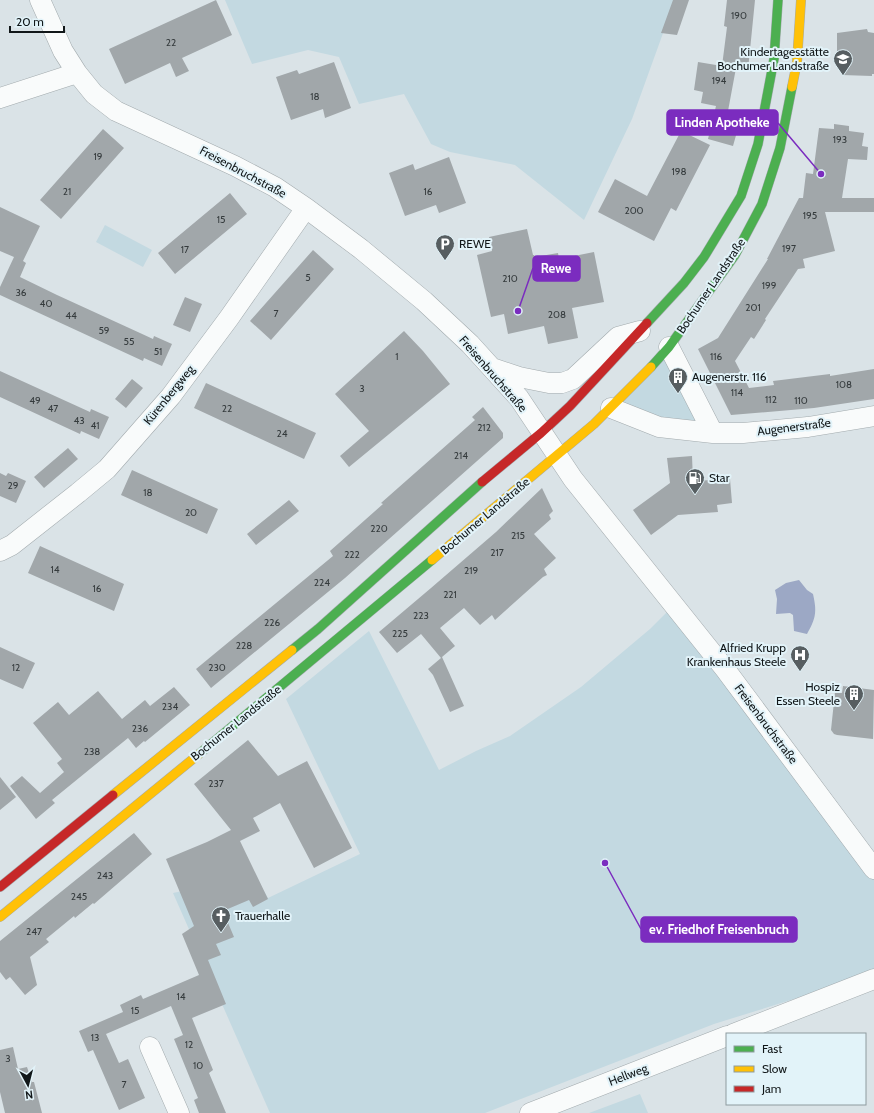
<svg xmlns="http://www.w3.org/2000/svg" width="874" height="1113" viewBox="0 0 874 1113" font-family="Cabin,sans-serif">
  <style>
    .green { fill: #c3d9e1 }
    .water { fill: #9ca8c5 }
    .building { fill: #a1a7aa }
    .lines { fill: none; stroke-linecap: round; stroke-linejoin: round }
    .street-casing { stroke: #a2aaad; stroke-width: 21 }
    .fast-casing { stroke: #a2aaad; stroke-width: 10 }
    .slow-casing { stroke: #a2aaad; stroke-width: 10 }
    .jam-casing { stroke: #a2aaad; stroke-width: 10 }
    .street { stroke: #f9fbfb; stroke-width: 20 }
    .fast { stroke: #4caf50; stroke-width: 9 }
    .slow { stroke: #ffc107; stroke-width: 9 }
    .jam { stroke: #c62828; stroke-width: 9 }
    .labels { text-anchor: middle; stroke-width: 4; stroke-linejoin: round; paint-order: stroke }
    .number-label { font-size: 10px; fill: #353b3d }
    .poi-label { font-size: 12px; fill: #111719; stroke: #e2f3f9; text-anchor: start }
    .street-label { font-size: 12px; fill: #111719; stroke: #e2f3f9 }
    .leader { fill: none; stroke: #7b2cbf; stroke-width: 1.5 }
    .callout-dot { fill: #7b2cbf; stroke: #e2f3f9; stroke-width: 1.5 }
    .callout { fill: #7b2cbf; stroke: #7b2cbf; stroke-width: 1.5 }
    .callout-label { font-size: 13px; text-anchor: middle; font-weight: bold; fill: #fff }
  </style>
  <rect width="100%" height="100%" fill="#dae3e7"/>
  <path class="green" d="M225,0H675L632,119L584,220L515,165L450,152L431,144L404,94L359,104L339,57L308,50L252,64Z
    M105,225L152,250L143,267L96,242Z
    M669,348L712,432L613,408Z
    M674,605L874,871V974L714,1024L485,1113H270L173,893L255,876L268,898L360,854L286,699L369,631L439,770L476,751L510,736L581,687L650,629Z
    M640,1094L648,1113H589Z"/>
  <path class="water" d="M799,580L807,590L813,594C817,612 816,618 807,634L794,631L793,615L790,613L776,614L777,599L775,590L786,583Z"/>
  <path class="building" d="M216,0L232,35L182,58L189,71L176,77L170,63L125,84L109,49Z
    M673,0H689L677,35L661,33Z
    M727,0H755L748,70L736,68L728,111L742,114L733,146L708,139L716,106L701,103L703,92L694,90L698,62L722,66L727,27L724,26Z
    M867,29L868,32L874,33V74H872V76L842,75V64H837V33Z
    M334,62L351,108L325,118L323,109L291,120L276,77L297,70L299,74Z
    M834,124L849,126V131L864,133L862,146L868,147L867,160L848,159L842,198H874V212H825L835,251L803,259L805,268L798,269L765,319L766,320L754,339L751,337L735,361L749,388L774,385L773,381L830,374V376L874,369V399L814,408L731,415L698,349L718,338L768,259H767L799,198H803L806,173L813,174L819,128L834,129Z
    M103,129L124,148L61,219L40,200Z
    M681,131L710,145L676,211L671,208L654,241L598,212L615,179L647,196Z
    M449,157L466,203L439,213L436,205L405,216L389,173L413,164L415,170Z
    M230,193L247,214L175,274L158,253Z
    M0,207L40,226L23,261L26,263L20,277L57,295L140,333L153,339L154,336L172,344L162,366L144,358L143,361L0,295V287L14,257L0,251Z
    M527,229L533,255H534L535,257L558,253L559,259L594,252L604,302L572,308L578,338L548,344L544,326L508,334L504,314L491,317L477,255L492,251L489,237Z
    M313,250L334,269L271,340L250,321Z
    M185,297L202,304L190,332L173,325Z
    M404,331L423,351L450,384L349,467L340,456L369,431L335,394Z
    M0,371L90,412L91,409L109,417L99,439L81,431L80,434L0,397Z
    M132,379L143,388L126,408L115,399Z
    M206,383L316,433L304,459L194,408Z
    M483,407L503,433V438L345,578L211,688L196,669L333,556L330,551L383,504L381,503L475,420L472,417Z
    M68,448L78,459L44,488L34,477Z
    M692,456L693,481L730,479L732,503L717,505L718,512L678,515L651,535L633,510L670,483L667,458Z
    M132,470L218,509L207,534L121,495Z
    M0,473L6,476L8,473L26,481L16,503L0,496Z
    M542,488L553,511L549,515L551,519L534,534L556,558L544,569L547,575L543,577L495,620L492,615L480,625L464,608L440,628L455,646L442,657L464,706L450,712L433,675L428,669L441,658L421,634L397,653L379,632L431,588L496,532Z
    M289,500L299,511L256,545L247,534Z
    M40,546L124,584L114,611L28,573Z
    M0,647L35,663L23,689L0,679Z
    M843,686L874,690L873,739L837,735L834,734L831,730L835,692L842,693Z
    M174,687L190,705L145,742L144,741L136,748L128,738L52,800L55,803L36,819L10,786L22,776L40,793L64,772L57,763L62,759L33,723L58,702L69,715L98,691L122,719L145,700L150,706Z
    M248,740L278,776L307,761L352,848L314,868L280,803L253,818L260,831L240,841L268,899L253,907L249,900L223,911L234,937L216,944L221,955L208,960L226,1004L192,1018L213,1070L209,1073L226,1113H199L194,1100L198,1098L174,1039L183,1035L171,1006L106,1034L119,1063L128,1059L145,1098L119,1110L93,1050L88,1052L79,1031L123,1012L120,1005L141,995L143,999L199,975L182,934L194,926L166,859L207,842L231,830L194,784Z
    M0,777L16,797L0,810Z
    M134,833L152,854L94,904L93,903L75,918L74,916L46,939L49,942L30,957L37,985L25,995L10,977L6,980L0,972V941Z
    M13,1047L18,1069L27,1067L32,1082H34L42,1113H5L0,1092V1050Z"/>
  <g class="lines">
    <g class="street-casing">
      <path id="street" d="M40,0L63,51L77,73L94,94L116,111L235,166L275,187L306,208L361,249L424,301L470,344L519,398L573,479L725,669L874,869
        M0,98L77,73
        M669,347L713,433
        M492,368L519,377L549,383H562L573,379L618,337L640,331
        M611,408L659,427L713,433H743L808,427L874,416
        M0,551L12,545L78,493L107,469L171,396L229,318L306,208
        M733,1034L874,979
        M150,1047L179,1113
        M530,1113L727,1036"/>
    </g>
    <g class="fast-casing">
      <path id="fast" d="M647,323L684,283L704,257L741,196L758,144L774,59L778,0
        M651,367L669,347L735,255L762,204L780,148L792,87
        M292,650L318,629L482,482
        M199,754L432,560"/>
    </g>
    <g class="slow-casing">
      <path id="slow" d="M792,87L797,62L801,0
        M432,560L594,424L651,367
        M113,795L292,650
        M0,917L199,754"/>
    </g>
    <g class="jam-casing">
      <path id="jam" d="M482,482L541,433L570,406L647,323
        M0,887L113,795"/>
    </g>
    <use href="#street" class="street"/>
    <use href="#fast" class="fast"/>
    <use href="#slow" class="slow"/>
    <use href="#jam" class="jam"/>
  </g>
  <defs>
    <g id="school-pin" transform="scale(1)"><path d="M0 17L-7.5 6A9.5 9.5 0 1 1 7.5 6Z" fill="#575e61" stroke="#e2f3f9"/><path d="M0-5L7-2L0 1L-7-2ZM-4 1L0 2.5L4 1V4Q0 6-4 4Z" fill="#fff"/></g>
    <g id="parking-pin" transform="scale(1)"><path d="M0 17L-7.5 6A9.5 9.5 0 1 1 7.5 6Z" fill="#575e61" stroke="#e2f3f9"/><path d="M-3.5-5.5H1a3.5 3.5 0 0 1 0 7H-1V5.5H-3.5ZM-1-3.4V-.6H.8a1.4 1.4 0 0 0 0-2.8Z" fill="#fff"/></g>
    <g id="building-pin" transform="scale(1)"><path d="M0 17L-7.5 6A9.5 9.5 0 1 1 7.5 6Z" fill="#575e61" stroke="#e2f3f9"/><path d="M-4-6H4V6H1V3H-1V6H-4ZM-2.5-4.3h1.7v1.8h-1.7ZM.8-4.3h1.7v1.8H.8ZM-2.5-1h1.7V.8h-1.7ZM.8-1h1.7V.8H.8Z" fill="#fff"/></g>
    <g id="fuel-pin" transform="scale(1)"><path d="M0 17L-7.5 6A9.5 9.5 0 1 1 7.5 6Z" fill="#575e61" stroke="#e2f3f9"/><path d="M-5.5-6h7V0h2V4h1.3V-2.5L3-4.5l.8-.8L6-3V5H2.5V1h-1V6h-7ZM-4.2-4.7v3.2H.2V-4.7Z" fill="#fff"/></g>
    <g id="hospital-pin" transform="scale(1)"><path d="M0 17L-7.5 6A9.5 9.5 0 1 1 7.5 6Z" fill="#575e61" stroke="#e2f3f9"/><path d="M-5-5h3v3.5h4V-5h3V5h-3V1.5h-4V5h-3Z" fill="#fff"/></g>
    <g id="church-pin" transform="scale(1)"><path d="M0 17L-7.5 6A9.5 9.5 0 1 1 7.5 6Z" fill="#575e61" stroke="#e2f3f9"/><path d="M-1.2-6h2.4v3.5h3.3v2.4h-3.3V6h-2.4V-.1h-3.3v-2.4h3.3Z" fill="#fff"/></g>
  </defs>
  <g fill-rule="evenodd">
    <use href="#school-pin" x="843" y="59"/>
    <use href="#parking-pin" x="445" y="244"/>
    <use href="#building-pin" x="678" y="377"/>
    <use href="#fuel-pin" x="695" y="478"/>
    <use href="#hospital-pin" x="800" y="655"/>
    <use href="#building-pin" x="854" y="694"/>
    <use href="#church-pin" x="221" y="916"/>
  </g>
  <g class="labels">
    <g class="number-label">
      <text x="739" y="19">190</text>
      <text x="171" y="46">22</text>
      <text x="719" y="84">194</text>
      <text x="315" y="100">18</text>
      <text x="840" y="143">193</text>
      <text x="98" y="160">19</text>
      <text x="679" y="175">198</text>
      <text x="67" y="195">21</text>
      <text x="428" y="195">16</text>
      <text x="634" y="214">200</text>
      <text x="810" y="219">195</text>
      <text x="221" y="223">15</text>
      <text x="789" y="252">197</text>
      <text x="185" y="253">17</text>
      <text x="308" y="281">5</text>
      <text x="510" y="282">210</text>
      <text x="769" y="289">199</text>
      <text x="21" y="296">36</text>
      <text x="46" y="307">40</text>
      <text x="753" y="311">201</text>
      <text x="276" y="317">7</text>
      <text x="557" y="318">208</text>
      <text x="71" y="319">44</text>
      <text x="104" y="334">59</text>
      <text x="129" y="345">55</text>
      <text x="158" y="355">51</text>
      <text x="397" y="360">1</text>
      <text x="716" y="360">116</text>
      <text x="844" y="388">108</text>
      <text x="362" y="392">3</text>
      <text x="737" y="396">114</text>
      <text x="771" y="403">112</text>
      <text x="35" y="404">49</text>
      <text x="801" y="404">110</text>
      <text x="53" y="412">47</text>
      <text x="227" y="412">22</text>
      <text x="79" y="424">43</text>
      <text x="95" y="429">41</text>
      <text x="484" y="431">212</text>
      <text x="282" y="437">24</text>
      <text x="461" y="459">214</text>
      <text x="13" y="489">29</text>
      <text x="148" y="496">18</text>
      <text x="191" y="516">20</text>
      <text x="379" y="532">220</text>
      <text x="518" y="539">215</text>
      <text x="497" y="556">217</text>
      <text x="352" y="558">222</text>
      <text x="55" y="573">14</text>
      <text x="471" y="574">219</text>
      <text x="322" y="586">224</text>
      <text x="97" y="592">16</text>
      <text x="450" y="598">221</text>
      <text x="421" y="619">223</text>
      <text x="272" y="626">226</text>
      <text x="400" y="637">225</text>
      <text x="244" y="649">228</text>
      <text x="16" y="671">12</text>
      <text x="217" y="671">230</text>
      <text x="170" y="710">234</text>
      <text x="140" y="732">236</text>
      <text x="92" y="755">238</text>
      <text x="216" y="787">237</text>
      <text x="105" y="879">243</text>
      <text x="79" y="900">245</text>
      <text x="34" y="935">247</text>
      <text x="181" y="1000">14</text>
      <text x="135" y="1014">15</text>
      <text x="95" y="1041">13</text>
      <text x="189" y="1048">12</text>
      <text x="8" y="1062">3</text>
      <text x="198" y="1069">10</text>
      <text x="124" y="1088">7</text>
    </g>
    <g class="poi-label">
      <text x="829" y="56" text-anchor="end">Kindertagesstätte<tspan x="829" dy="14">Bochumer Landstraße</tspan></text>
      <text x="459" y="248">REWE</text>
      <text x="692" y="381">Augenerstr. 116</text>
      <text x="709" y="482">Star</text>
      <text x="786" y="652" text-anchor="end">Alfried Krupp<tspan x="786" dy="14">Krankenhaus Steele</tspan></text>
      <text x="840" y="691" text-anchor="end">Hospiz<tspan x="840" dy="14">Essen Steele</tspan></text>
      <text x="235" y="920">Trauerhalle</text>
    </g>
    <g class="street-label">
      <text transform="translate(243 172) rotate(28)" y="4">Freisenbruchstraße</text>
      <text transform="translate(711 286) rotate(-56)" y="4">Bochumer Landstraße</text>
      <text transform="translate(493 374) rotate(49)" y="4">Freisenbruchstraße</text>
      <text transform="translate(169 395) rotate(-51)" y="4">Kürenbergweg</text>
      <text transform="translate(794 427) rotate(-7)" y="4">Augenerstraße</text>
      <text transform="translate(485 516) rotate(-40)" y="4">Bochumer Landstraße</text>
      <text transform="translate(236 723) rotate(-39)" y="4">Bochumer Landstraße</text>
      <text transform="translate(766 724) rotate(53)" y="4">Freisenbruchstraße</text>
      <text transform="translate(628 1075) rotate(-21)" y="4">Hellweg</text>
    </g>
  </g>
  <path class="leader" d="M821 174L778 123M518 311L533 268M605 863L641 929"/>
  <g class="callout-dot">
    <circle cx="821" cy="174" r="4"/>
    <circle cx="518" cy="311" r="4"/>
    <circle cx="605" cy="863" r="4"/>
  </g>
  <g class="callout">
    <rect x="667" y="110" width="111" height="25" rx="4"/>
    <rect x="533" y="256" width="47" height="25" rx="4"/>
    <rect x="641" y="917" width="156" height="25" rx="4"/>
  </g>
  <g class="callout-label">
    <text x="722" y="127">Linden Apotheke</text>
    <text x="556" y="273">Rewe</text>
    <text x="719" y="934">ev. Friedhof Freisenbruch</text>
  </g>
  <rect x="726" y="1033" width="140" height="72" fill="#e2f3f9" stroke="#8e9b9f"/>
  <rect x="734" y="1046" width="20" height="6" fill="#4caf50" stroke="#8e9b9f"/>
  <text x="762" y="1053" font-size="12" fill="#111719">Fast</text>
  <rect x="734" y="1066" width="20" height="6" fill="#ffc107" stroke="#8e9b9f"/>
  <text x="762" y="1073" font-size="12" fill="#111719">Slow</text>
  <rect x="734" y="1086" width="20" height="6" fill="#c62828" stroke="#8e9b9f"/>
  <text x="762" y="1093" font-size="12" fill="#111719">Jam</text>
  <g transform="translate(28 1085) rotate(173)" stroke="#e2f3f9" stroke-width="3" paint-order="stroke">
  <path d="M0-3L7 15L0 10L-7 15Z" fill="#111719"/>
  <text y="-6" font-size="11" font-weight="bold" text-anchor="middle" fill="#111719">N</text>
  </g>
  <path d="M10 26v6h54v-6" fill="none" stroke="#111719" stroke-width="2"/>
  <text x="16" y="26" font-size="12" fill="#111719" stroke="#e2f3f9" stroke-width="3" paint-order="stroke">20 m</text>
</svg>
